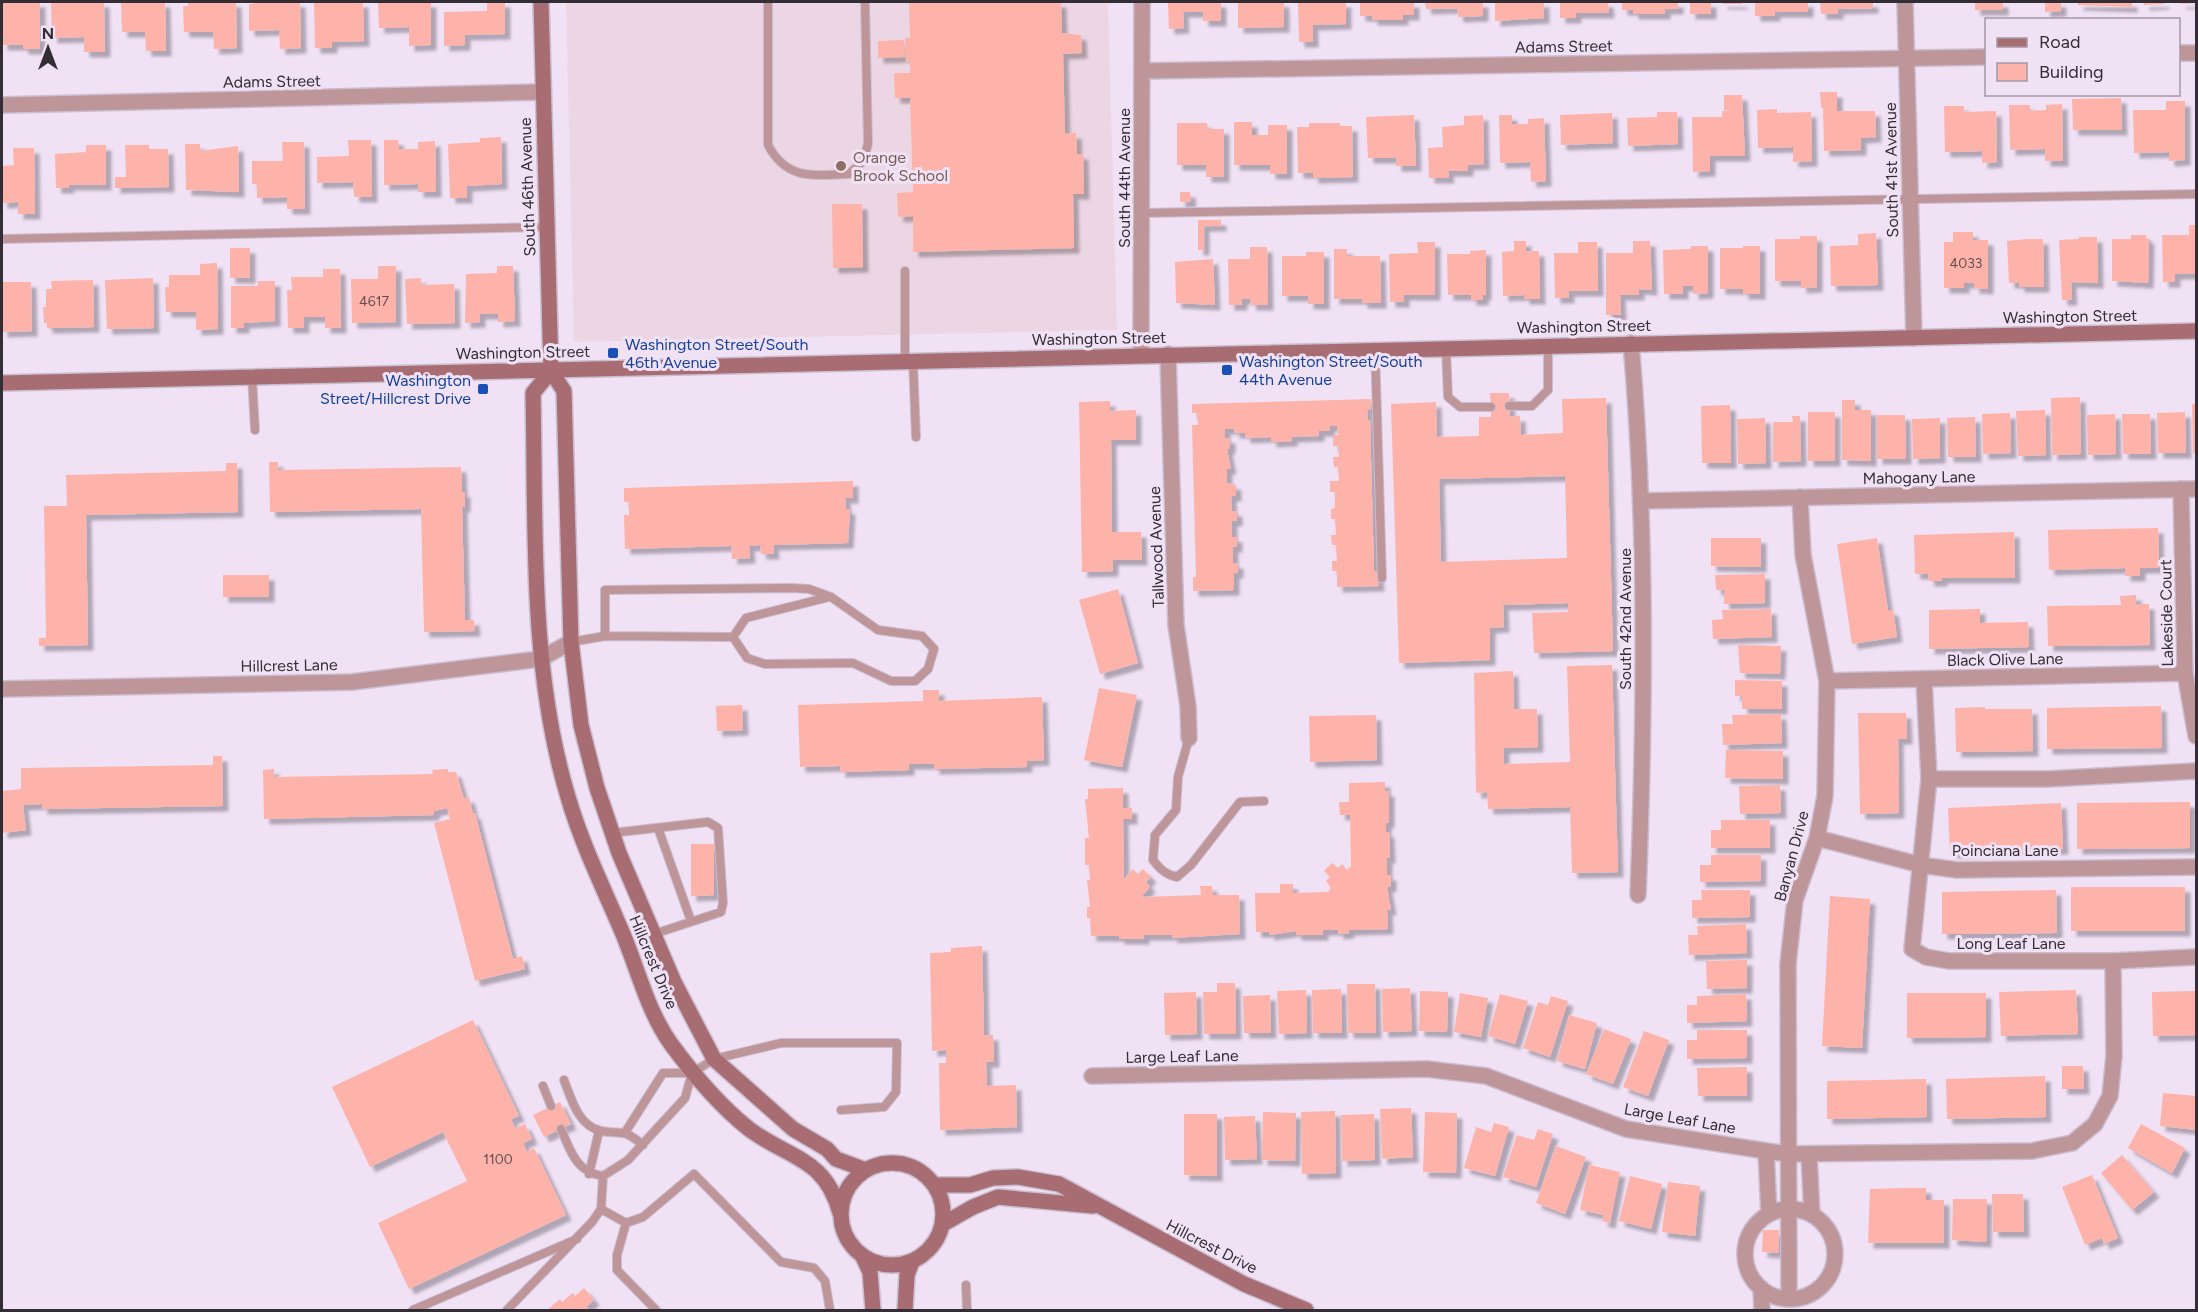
<svg xmlns="http://www.w3.org/2000/svg" width="2198" height="1312" viewBox="0 0 2198 1312" font-family="Figtree,sans-serif">
  <style>
    .education { fill: #ecd6e3 }
    .building { fill: #fdb3aa; fill-rule: evenodd; filter: url(#shadow) }
    .lines { fill: none; stroke-linecap: round; stroke-linejoin: round }
    .lane-casing { stroke: #cabdcf; stroke-width: 10 }
    .street-casing { stroke: #cabdcf; stroke-width: 18 }
    .secondary-casing { stroke: #cabdcf; stroke-width: 18 }
    .lane { stroke: #be9598; stroke-width: 8 }
    .street { stroke: #be9598; stroke-width: 15 }
    .secondary { stroke: #a76d72; stroke-width: 15 }
    .education-dot { fill: #8d6e63; stroke: #f0e1f5; stroke-width: 2 }
    .transit-dot { fill: #1a4fb4; stroke: #f0e1f5; stroke-width: 2 }
    .labels { text-anchor: middle; stroke-width: 6; stroke-linejoin: round; paint-order: stroke }
    .number-label { font-size: 14px; fill: #664f52 }
    .street-label { font-size: 16px; fill: #332e35; stroke: #f0e1f5 }
    .education-label { font-size: 16px; fill: #785e54; stroke: #f0e1f5; text-anchor: start }
    .transit-label { font-size: 16px; fill: #164399; stroke: #f0e1f5; text-anchor: start }
  </style>
  <defs>
    <filter id="shadow"><feDropShadow dx="5.5" dy="5.5" stdDeviation="1.5" flood-color="#0004"/></filter>
  </defs>
  <rect width="100%" height="100%" fill="#f0e1f5"/>
  <path class="education" d="M566,2H1108L1117,330L574,342Z"/>
  <path class="building" d="M19,2H40V49H23V45H2V3Z
    M51,2H104L105,52H84V37L52,38Z
    M121,2H165L166,51H146L145,32H122Z
    M188,2H236L237,48L214,49L213,32H184L183,6H188Z
    M253,2H300L301,48L280,49L279,30L249,31V4H253Z
    M314,2H363L364,41L332,42V48H315Z
    M378,2H431V45L409,46V27L379,28Z
    M487,2H505V34L465,35V45L444,46V12L487,11Z
    M909,2H1061L1062,33L1081,35L1082,53L1063,54L1065,134L1076,133L1077,154H1083L1084,194H1073L1074,248L913,252V216L898,217L897,193L913,192L910,98H895L894,73H910V61L906,62L905,38H910Z
    M1168,2H1221V21H1203V12H1183L1184,28L1169,29Z
    M1238,2H1284V27L1238,28Z
    M1298,2H1346V24L1313,25V42H1299Z
    M1360,2H1414V15H1403V20H1372V16H1360Z
    M1425,2H1483V16L1458,17L1457,8L1426,9Z
    M1495,2H1544V18L1495,21Z
    M1560,2H1608L1609,13H1576V18H1560Z
    M1622,2H1678V9H1665V14H1633V10H1622Z
    M1690,2H1711V14H1690Z
    M1722,2H1742V4H1722Z
    M1755,2H1808V12H1775V16H1755Z
    M1820,2H1873V8L1838,9V14H1821Z
    M1975,2H2003V10H1975Z
    M2045,2H2061V11L2045,12Z
    M2078,2H2132V7L2078,5Z
    M2144,2H2164V4L2144,5Z
    M2181,2H2196V3L2181,4Z
    M904,40L905,57L878,58V41Z
    M1820,92H1837V111H1875L1876,137L1861,138V150L1824,151L1823,108H1821Z
    M1724,95H1742L1745,156H1710V171L1693,172L1692,117H1722V111H1732L1724,110Z
    M2121,98L2122,130H2073L2072,99Z
    M2166,101H2185V160L2169,161V152L2134,153L2133,110H2166Z
    M2062,104L2063,161H2045V149L2010,150L2009,105H2030V111L2046,110V105Z
    M1944,106H1964V112L1996,111L1997,162L1982,163V151L1945,152Z
    M1777,109V113L1811,112L1812,161L1793,162V147L1758,148L1757,110Z
    M1657,112H1677L1678,144L1628,146L1627,118L1657,117Z
    M1612,113L1613,143L1561,145L1560,115Z
    M1414,115L1416,166H1396V158H1368L1366,117Z
    M1483,115L1484,164L1468,165V171H1448L1449,178H1429L1428,148L1443,147L1442,127L1464,125V116Z
    M1499,115H1512V124H1528V119L1544,118L1546,181L1531,182L1530,162L1500,163Z
    M1234,122H1252V135H1268V125H1287V174H1270V165H1234Z
    M1177,123H1207L1208,129H1224V177H1206V165H1177Z
    M1309,123H1340V126H1352L1353,177L1313,178V173H1298L1297,127H1309Z
    M501,137L502,184L467,186V198H450L448,144L480,142V138Z
    M348,140H371L372,197H354L353,182L317,183V157L349,156Z
    M384,140H398L399,149H418V142L435,141L436,192H418V184L384,185Z
    M282,142H304L305,209H287V197L257,198V184H252V161H283Z
    M185,144H200V151L238,146L239,192L186,190Z
    M86,145H106V185H69V188H56L55,154L86,152Z
    M125,145H149V149H168L169,187L115,188V177H126Z
    M13,148H34L35,214H18V202L2,203V166L14,165Z
    M1180,192H1190L1191,202H1180Z
    M832,204H862L863,267L833,268Z
    M1198,220H1221V226H1204V250H1198Z
    M2189,225H2196V274H2175V282H2163L2162,235H2189Z
    M1953,232H1973V240H1988V289L1974,288V283H1964V288H1944V242H1953Z
    M1876,233L1878,285L1831,286L1830,246L1858,245V234Z
    M2131,235H2146V239L2149,238L2148,283L2112,281V239H2131Z
    M1800,236H1817V287L1801,288V281H1775V239H1800Z
    M2079,237H2097L2098,283L2071,282L2072,300H2062L2059,240L2079,239Z
    M2027,239H2043L2044,287H2019V283H2009L2007,241Z
    M1514,241H1526V251H1539L1540,299H1524V295L1503,296L1502,252L1514,251Z
    M1633,241H1650L1652,290L1639,289V295H1620L1621,315H1606V253H1633Z
    M1417,242H1435V295H1404V302H1390L1389,254L1418,253Z
    M1578,242H1597L1598,291H1569V298H1555L1554,253H1578Z
    M1691,246H1708V293L1693,294V286H1683V294H1664L1663,250L1691,249Z
    M1743,246H1760V294H1743V289H1720V248H1743Z
    M1250,247H1267L1268,305H1251L1250,299H1242V305H1229L1228,259H1250Z
    M230,248H250V278H230Z
    M1334,249H1347V256H1380L1381,303H1362V299H1334Z
    M1486,250V295H1483V300H1471V295H1448L1447,254H1470V251Z
    M1306,252H1324V304H1308V296H1282V256H1306Z
    M1213,259L1215,305L1176,303L1175,262Z
    M217,263L218,329L196,330V312H166L165,287H169V275H200V264Z
    M378,266H396V322L352,323L351,279H378Z
    M497,266H513L515,321L498,322V314H480V322L465,323L466,274L497,273Z
    M323,269H340L341,328H325V317H304V328H288L287,290H292L291,277H323Z
    M153,278L154,328L107,329L105,280Z
    M421,278V285L454,284L455,323L407,324L405,279Z
    M93,280L94,327L47,328V323H44L43,307H46V289H52L51,281Z
    M258,281H275V321L244,323V328H231V286H258Z
    M2,282H31L32,331L2,332Z
    M1490,393H1509L1510,417L1520,416L1521,435L1563,433L1562,399L1606,398L1613,651L1534,653L1532,613L1568,612V603L1503,605L1504,627L1490,628V660L1399,663L1391,404L1436,402L1437,437L1479,436V417H1491ZM1565,476L1567,558L1441,562L1439,479Z
    M2080,397L2081,454L2052,455L2051,398Z
    M1371,399V409L1367,410L1368,420H1370L1374,572L1378,571L1379,586L1337,587V571H1332V561H1337L1336,545H1332L1331,535H1336L1335,519H1331V509L1335,508V492H1330V481H1339L1338,467H1334L1333,457H1339L1338,446H1333V435H1338L1337,426H1329L1330,431H1319V436L1292,437V441L1271,442V437L1245,438V433H1234V429H1225V438H1230V449H1227L1231,469H1227V483L1236,485V496H1231L1232,511H1237V521H1232V537H1237V547H1233V563H1238V573H1234V590L1193,591V577H1196L1192,425H1198L1197,413H1192V404Z
    M1842,400H1855V410H1871V461L1842,460Z
    M1110,401V411L1136,410V440H1111L1112,532H1141L1142,560H1113V571L1082,572L1079,402Z
    M2192,404H2196V453H2193Z
    M1730,405L1731,463H1702L1701,406Z
    M2045,410L2046,455L2018,456L2016,411Z
    M1808,412H1835V461H1808Z
    M2185,412L2186,453H2158L2157,413Z
    M2010,413L2011,453L1983,454L1982,414Z
    M2115,414L2116,454L2088,455L2087,415Z
    M2122,414H2150L2151,454H2123Z
    M1877,415H1905L1906,459H1877Z
    M1792,416H1800L1801,461L1773,462V422H1793Z
    M1975,417L1976,457H1948L1947,418Z
    M1765,418L1766,463L1738,464L1737,419Z
    M1940,418V458L1913,459L1912,419Z
    M269,462H278V470L461,467L462,492H465V507H462L465,620H474L475,631L424,632L421,509L270,512Z
    M226,463H237L238,512L86,515L88,645L39,646V638H46L44,506H67L66,475L226,471Z
    M853,481V498H845L846,509H850L848,543L773,545L774,554H761L760,545L749,546L750,558L732,559L731,546L625,549L624,515H629V502H624V488Z
    M2158,528L2159,568H2140V576H2125V568L2049,570L2048,530Z
    M2014,532L2015,578H1942V581H1929L1928,574H1915L1914,535Z
    M1711,538H1761V567L1711,566Z
    M1877,538L1888,610H1893L1897,637L1852,644L1837,544Z
    M1765,574V603L1724,604V590H1716L1715,575Z
    M223,575H269V597H223Z
    M1118,589L1138,663L1100,674L1079,600Z
    M2136,595V604H2149L2150,645L2048,646L2047,606L2121,605L2120,596Z
    M1771,609L1772,637L1713,639L1712,620L1723,619L1722,610Z
    M1980,609V623L2028,622L2029,647L1929,649V610Z
    M1738,645L1781,646L1780,674L1740,673Z
    M1612,665L1618,872L1572,873L1570,807L1488,809L1487,792L1476,793L1474,673L1513,671L1514,709H1537L1538,747L1504,748V764L1570,762L1567,666Z
    M1735,680L1782,681V709H1742V696H1735Z
    M1099,688L1137,695L1122,767L1084,760Z
    M923,690H939V701L1042,697L1044,760L1027,761V767L934,769V764H909V770L840,772V766L800,767L798,705L923,701Z
    M742,705L743,730L717,731L716,706Z
    M2161,706L2162,748L2047,749V708Z
    M1985,707V709H2032L2033,751L1956,752L1955,708Z
    M1858,713H1906L1907,739H1898L1899,813L1860,814Z
    M1781,714L1782,743L1723,745L1722,724H1733L1732,715Z
    M1376,715L1377,760L1310,762L1309,716Z
    M1726,750L1783,751V779L1725,778Z
    M213,756H222L223,806L42,809V804L23,805L26,830L2,833V791L21,789V768L213,765Z
    M274,769V777L433,774L432,770L448,769V772H456L464,799L469,797L473,814L475,813L513,959L522,956L525,969L475,981L434,823L450,819L447,808L434,811V815L264,819L263,770Z
    M1385,782V791H1389V823H1386V832H1389L1390,858H1387V875H1391V886L1387,887L1391,910H1387L1388,929L1349,930V933L1338,934V930H1323V935H1296V931L1269,935V932H1256L1255,893H1280V884H1293V893L1328,892L1331,888L1326,881L1330,877L1324,871L1332,863L1338,868L1342,864L1347,870L1351,866L1350,815H1340L1339,802H1349V783Z
    M1780,785L1781,813L1740,814L1739,786Z
    M1123,788V808H1132V819H1123L1124,879L1133,869L1138,874L1143,869L1151,877L1146,882L1150,887L1141,897L1201,895L1200,886H1212L1213,895H1239L1240,934L1172,938V935H1144V939H1119V936H1091L1090,918H1087V907H1090L1087,880H1090L1089,865H1085V838H1089L1085,799H1088V789Z
    M2190,802V848L2077,849V803Z
    M2061,803L2063,849L1950,853L1948,808Z
    M1721,820H1770V848H1711V830H1721Z
    M691,844H714V895L691,896Z
    M1711,855H1761V881L1700,882V865H1711Z
    M2071,887H2185V931H2071Z
    M1701,890H1750V917L1692,918V900H1702Z
    M2056,890L2057,933L1942,934V892Z
    M1830,896L1870,899L1862,1048L1822,1046Z
    M1746,924L1747,953L1689,955L1688,935H1698L1697,926Z
    M982,946L984,1035H993L994,1062H986L987,1086L1016,1085L1017,1127L940,1130L939,1063H946V1050L932,1051L930,953L951,952V948Z
    M1747,960V988L1707,989L1706,961Z
    M1217,983H1235L1236,1034H1204L1203,992H1217Z
    M1347,984H1375L1376,1033H1348Z
    M1410,988L1412,1031L1383,1032L1382,989Z
    M1341,989L1342,1033H1313L1312,990Z
    M1306,990L1307,1033L1279,1034L1277,991Z
    M2076,990L2078,1034L2001,1036L1999,992Z
    M1420,991L1448,992L1447,1032L1419,1031Z
    M2196,991V1035L2153,1036L2152,992Z
    M1196,992L1197,1034L1165,1035L1164,993Z
    M1460,993L1488,998L1481,1037L1454,1032Z
    M1907,993H1986V1037L1907,1038Z
    M1500,994L1528,1001L1515,1044L1488,1036Z
    M1746,994L1747,1021L1687,1023V1005H1697V996Z
    M1270,995L1271,1033H1244L1243,996Z
    M1551,996L1568,1001L1550,1057L1523,1048L1538,1002L1548,1005Z
    M1569,1015L1597,1023L1585,1069L1557,1061Z
    M473,1020L519,1116L511,1119L515,1128L525,1124L532,1139L523,1143L527,1152L534,1148L566,1215L409,1289L378,1223L467,1181L443,1132L370,1167L332,1087Z
    M1604,1029L1631,1039L1613,1084L1586,1074Z
    M1697,1030H1747V1058L1687,1059V1040H1697Z
    M1644,1031L1669,1040L1648,1096L1623,1087Z
    M2062,1066H2083L2084,1089H2062Z
    M1747,1067V1096H1698L1697,1068Z
    M2045,1076L2046,1117L1947,1119L1946,1079Z
    M1926,1079L1927,1117L1827,1119V1081Z
    M2163,1093L2196,1096V1130L2160,1126Z
    M560,1102L571,1124L544,1137L533,1115Z
    M1411,1108L1413,1157L1382,1159L1380,1109Z
    M1335,1111L1336,1173L1302,1174L1301,1112Z
    M1263,1112L1296,1113L1295,1161L1262,1160Z
    M1425,1112L1457,1113L1456,1173L1423,1172Z
    M1184,1114H1217V1176L1184,1175Z
    M1374,1114L1375,1160L1342,1161L1341,1115Z
    M1255,1116L1257,1159L1225,1160L1224,1117Z
    M1494,1123L1509,1127L1495,1176L1464,1168L1476,1127L1491,1132Z
    M2141,1124L2185,1148L2172,1173L2128,1148Z
    M1538,1129L1553,1134L1536,1187L1503,1177L1517,1135L1534,1140Z
    M1556,1146L1586,1157L1565,1214L1536,1203Z
    M2122,1155L2154,1192L2132,1210L2101,1173Z
    M1589,1165L1620,1172L1610,1223L1602,1221L1604,1215L1580,1210Z
    M2092,1175L2118,1238L2104,1244L2102,1238L2085,1245L2062,1187Z
    M1630,1176L1662,1184L1651,1229L1619,1221Z
    M1668,1182L1700,1186L1695,1236L1662,1232Z
    M1905,1188H1926V1200H1944V1243H1868L1870,1189Z
    M1992,1194H2023L2024,1232H1993Z
    M1953,1199H1987L1986,1242L1952,1240Z
    M1763,1230H1779L1778,1253L1762,1252Z
    M584,1288L594,1300L586,1307L590,1310H547L560,1299L562,1302L573,1293L575,1296Z"/>
  <g class="lines">
    <g class="lane-casing">
      <path id="lane" d="M768,2V145C787,181 814,175 849,174L863,161L868,144L865,2
        M1142,213L2196,194
        M2,239L547,227
        M1446,348L1448,397L1460,407H1491
        M1375,349L1382,578
        M905,360V271
        M913,360L916,437
        M252,377L255,430
        M1509,406H1532L1548,390V345
        M605,636V590L792,588L809,589L831,597L878,630L922,636L934,649L928,669L915,681H891L853,663L765,664L747,658L733,637
        M733,637L746,618L829,597
        M571,642L605,636L733,637
        M1189,738L1178,777L1176,810L1155,835L1153,860C1160,869 1166,875 1177,877L1191,865L1240,802L1264,801
        M658,828L691,921
        M612,833L708,822L718,828L723,903L721,912L654,934
        M564,1080C571,1098 578,1126 601,1131C624,1135 621,1127 643,1145
        M543,1086L551,1106
        M561,1129C571,1152 576,1172 603,1176L628,1160L685,1098L692,1073
        M626,1131L663,1073H692L714,1059L781,1043H897L896,1092L884,1107L841,1110
        M589,1174L599,1131
        M601,1209L626,1223
        M626,1223L643,1217L694,1174L781,1262L814,1268L825,1281L830,1310
        M626,1223L617,1255V1270L656,1310
        M966,1285L967,1310
        M413,1310L577,1239
        M507,1310L592,1222L601,1209L603,1176"/>
    </g>
    <g class="street-casing">
      <path id="street" d="M1905,2L1914,338
        M2178,53H2196
        M1143,71L1986,57
        M2,105L543,92
        M1631,343C1647,526 1645,711 1638,895
        M1168,354L1176,625L1188,706L1189,738
        M1141,355L1142,2
        M2181,489L2185,673L2196,736
        M1641,501L2196,489
        M1924,679L1929,779L1912,949L1926,957L1949,961H2113L2196,957
        M1827,681L2185,673
        M2,689L352,682L540,659L571,642
        M1929,779H2047L2196,771
        M1817,838L1921,865L1957,870L2196,867
        M1092,1076L1427,1069L1486,1076L1626,1129L1766,1151L1788,1154L2032,1151L2072,1143L2095,1124L2110,1096L2114,1056L2113,961
        M1766,1151L1769,1214
        M1809,1154L1812,1215
        M1745 1254a45 45 0 1 1 90 0a45 45 0 1 1-90 0Z
        M1761,1288L1762,1310
        M1789,1299L1788,964L1795,900L1817,838L1825,796L1827,681L1803,555L1800,497"/>
    </g>
    <g class="secondary-casing">
      <path id="secondary" d="M541,2L551,371L564,391L571,642L581,725L597,788L619,853L674,982L714,1059L793,1129L827,1149L836,1159L866,1170
        M551,371L533,393C536,528 529,667 568,797C582,845 604,889 623,934C638,970 648,1012 671,1044C693,1074 720,1106 749,1129C789,1159 825,1157 840,1213
        M2,383L2196,331
        M841 1214a51 51 0 1 1 102 0a51 51 0 1 1-102 0Z
        M934,1185H970L993,1178L1018,1177L1059,1184L1244,1284L1306,1310
        M943,1224L973,1207L998,1197L1093,1206
        M863,1257L870,1272L873,1310
        M905,1310L907,1275L912,1262"/>
    </g>
    <use href="#lane" class="lane"/>
    <use href="#street" class="street"/>
    <use href="#secondary" class="secondary"/>
  </g>
  <circle class="education-dot" cx="841" cy="166" r="6"/>
  <g class="transit-dot">
    <rect x="607" y="347" width="12" height="12" rx="3"/>
    <rect x="1221" y="364" width="12" height="12" rx="3"/>
    <rect x="477" y="383" width="12" height="12" rx="3"/>
  </g>
  <g class="labels">
    <g class="number-label">
      <text x="1966" y="268">4033</text>
      <text x="374" y="306">4617</text>
      <text x="498" y="1164">1100</text>
    </g>
    <g class="street-label">
      <text transform="translate(1564 46) rotate(-1)" y="6">Adams Street</text>
      <text transform="translate(272 81) rotate(-1)" y="6">Adams Street</text>
      <text transform="translate(1891 170) rotate(-91)" y="6">South 41st Avenue</text>
      <text transform="translate(1124 178) rotate(-90)" y="6">South 44th Avenue</text>
      <text transform="translate(527 187) rotate(-92)" y="6">South 46th Avenue</text>
      <text transform="translate(2070 316) rotate(-1)" y="6">Washington Street</text>
      <text transform="translate(1584 326) rotate(-1)" y="6">Washington Street</text>
      <text transform="translate(1099 338) rotate(-1)" y="6">Washington Street</text>
      <text transform="translate(523 352) rotate(-1)" y="6">Washington Street</text>
      <text transform="translate(1919 477) rotate(-1)" y="6">Mahogany Lane</text>
      <text transform="translate(1156 547) rotate(-92)" y="6">Tallwood Avenue</text>
      <text transform="translate(2166 613) rotate(-91)" y="6">Lakeside Court</text>
      <text transform="translate(1625 619) rotate(-90)" y="6">South 42nd Avenue</text>
      <text transform="translate(2005 659) rotate(-1)" y="6">Black Olive Lane</text>
      <text transform="translate(289 665) rotate(-1)" y="6">Hillcrest Lane</text>
      <text x="2005" y="856">Poinciana Lane</text>
      <text transform="translate(1791 856) rotate(-75)" y="6">Banyan Drive</text>
      <text x="2011" y="949">Long Leaf Lane</text>
      <text transform="translate(654 962) rotate(67)" y="6">Hillcrest Drive</text>
      <text transform="translate(1182 1056) rotate(-1)" y="6">Large Leaf Lane</text>
      <text transform="translate(1680 1118) rotate(10)" y="6">Large Leaf Lane</text>
      <text transform="translate(1212 1246) rotate(27)" y="6">Hillcrest Drive</text>
    </g>
    <g class="education-label">
      <text x="853" y="163">Orange<tspan x="853" dy="18">Brook School</tspan></text>
    </g>
    <g class="transit-label">
      <text x="625" y="350">Washington Street/South<tspan x="625" dy="18">46th Avenue</tspan></text>
      <text x="1239" y="367">Washington Street/South<tspan x="1239" dy="18">44th Avenue</tspan></text>
      <text x="471" y="386" text-anchor="end">Washington<tspan x="471" dy="18">Street/Hillcrest Drive</tspan></text>
    </g>
  </g>
  <rect width="2198" height="1312" fill="none" stroke="#332e35" stroke-width="6"/>
  <rect x="1985" y="18" width="195" height="78" fill="#f0e1f5" stroke="#a499a8" stroke-width="1.5"/>
  <rect x="1997" y="38" width="30" height="9" fill="#a76d72" stroke="#a499a8" stroke-width="1.5"/>
  <text x="2039" y="48" font-size="18" fill="#332e35">Road</text>
  <rect x="1997" y="63" width="30" height="18" fill="#fdb3aa" stroke="#a499a8" stroke-width="1.5"/>
  <text x="2039" y="78" font-size="18" fill="#332e35">Building</text>
  <g transform="translate(48 48)" stroke="#f0e1f5" stroke-width="4.5" paint-order="stroke">
  <path d="M0-4.5L10 22L0 15L-10 22Z" fill="#332e35"/>
  <text y="-9" font-size="16" font-weight="bold" text-anchor="middle" fill="#332e35">N</text>
  </g>
</svg>
